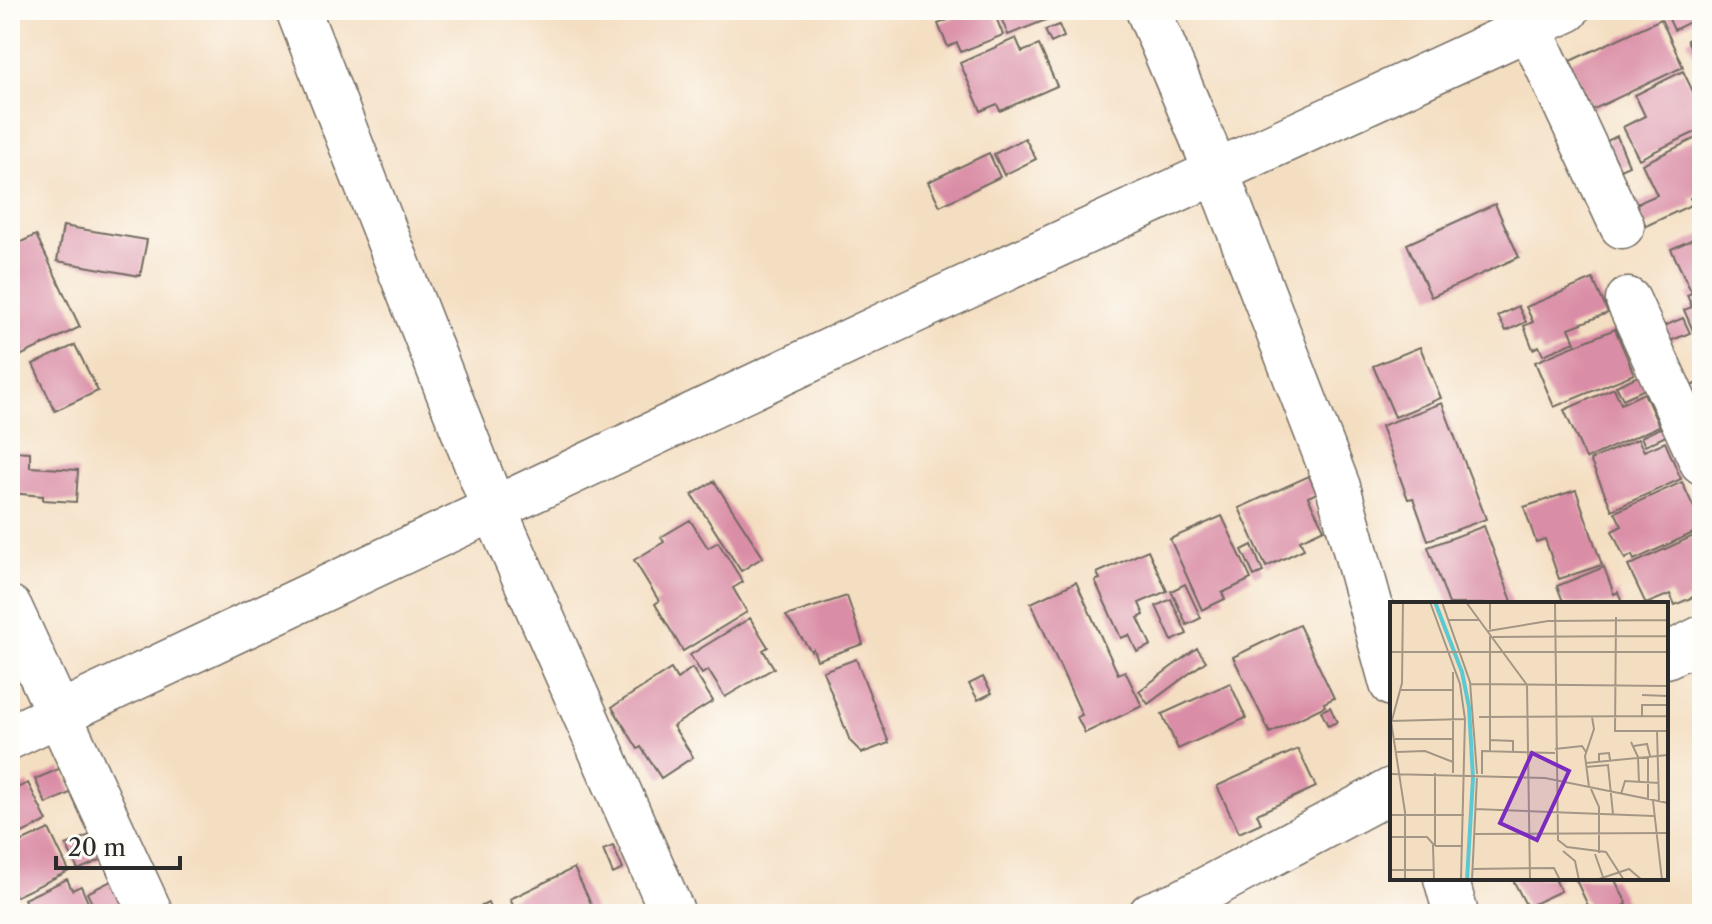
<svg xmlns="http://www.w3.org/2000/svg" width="1712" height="924" viewBox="0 0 1712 924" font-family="'Libre Caslon Text',serif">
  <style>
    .building { fill: #da8da6 }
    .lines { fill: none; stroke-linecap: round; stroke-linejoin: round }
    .minor-casing { stroke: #716a60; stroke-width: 47 }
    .tertiary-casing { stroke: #716a60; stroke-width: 47 }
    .minor { stroke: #fff; stroke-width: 44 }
    .tertiary { stroke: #fff; stroke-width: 44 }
    .inset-river { fill: none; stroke: #5cc9d2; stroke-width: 4 }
    .inset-road { fill: none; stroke: #a49685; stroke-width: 2 }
    .view { fill: #7b2cbf; fill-opacity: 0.15; stroke: #7b2cbf; stroke-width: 4 }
    .inset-edge { fill: none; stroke: #2b2b2b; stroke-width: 4 }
  </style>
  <rect width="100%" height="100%" fill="#fdfcf7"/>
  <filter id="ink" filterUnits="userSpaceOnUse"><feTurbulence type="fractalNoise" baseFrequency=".0125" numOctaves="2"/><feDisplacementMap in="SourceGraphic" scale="16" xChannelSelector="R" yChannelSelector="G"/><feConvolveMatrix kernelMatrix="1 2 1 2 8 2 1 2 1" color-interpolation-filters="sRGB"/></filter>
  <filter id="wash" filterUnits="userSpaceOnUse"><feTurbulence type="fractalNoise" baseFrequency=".006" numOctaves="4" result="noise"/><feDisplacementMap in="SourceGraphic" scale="32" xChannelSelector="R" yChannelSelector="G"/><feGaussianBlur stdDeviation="1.8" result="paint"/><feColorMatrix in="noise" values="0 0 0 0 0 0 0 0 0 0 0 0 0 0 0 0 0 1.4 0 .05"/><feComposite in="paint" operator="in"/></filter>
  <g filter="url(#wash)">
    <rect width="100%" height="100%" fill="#f4dec1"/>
    <g id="blocks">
      <path class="building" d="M971,10H993L1003,35L961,52L957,43L948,47L938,24Z
        M998,10H1071L1008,35Z
        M1678,10H1702V16L1674,30L1667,15Z
        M1661,19L1683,67L1592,110L1570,61Z
        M1702,22V72L1687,40L1698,35L1694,25Z
        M1059,25L1064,37L1051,43L1045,30Z
        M1016,38L1022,52L1039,45L1057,86L1000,111L997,104L981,111L960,63Z
        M1683,71L1702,110V129L1639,159L1623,127L1645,116L1635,95Z
        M1702,135V193L1690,198L1693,204L1646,226L1636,204L1657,195L1642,164Z
        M1617,136L1629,165L1620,169L1607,141Z
        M1025,138L1036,159L1004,175L994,154Z
        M989,153L1000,177L940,206L928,182Z
        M1495,204L1519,257L1431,297L1407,244Z
        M63,226L147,240L140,276L57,261Z
        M36,235L80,327L14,359L10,352V247Z
        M1702,235V330L1694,333L1684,310L1692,307L1687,295L1692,293L1671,249Z
        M1593,279L1608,313L1569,328L1575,342L1543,355L1539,346L1533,349L1524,326L1533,322L1526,307Z
        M1518,306L1526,322L1506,331L1498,316Z
        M1683,318L1690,333L1670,341L1664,326Z
        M1615,329L1634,374L1554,407L1535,362Z
        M75,345L98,391L55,411L33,364Z
        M1420,347L1441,398L1395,417L1373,366Z
        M1638,376L1645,389L1623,399L1616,386Z
        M1702,381V394L1696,397L1691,386Z
        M1614,388L1621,404L1644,393L1659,426L1586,459L1564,410Z
        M1442,403L1486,519L1428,540L1413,498L1408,499L1381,426Z
        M1662,427L1666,436L1645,446L1641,437Z
        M1638,439L1644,451L1665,442L1681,479L1612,510L1590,460Z
        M10,451L30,452V467L78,470L76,502L43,500V496L10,493Z
        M1309,476L1317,493L1308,497L1324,529L1300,540L1304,549L1266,567L1239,508Z
        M714,481L763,557L741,571L692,495Z
        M1682,482L1702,525V529L1634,560L1632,555L1625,559L1612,531L1622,526L1615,512Z
        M1576,490L1602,565L1559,579L1545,539L1536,542L1524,507Z
        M1222,516L1251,579L1222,593L1225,599L1202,610L1170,539Z
        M690,520L708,548L718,542L743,582L733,588L747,612L683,651L655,604L659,601L634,560L664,542L661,537Z
        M1484,526L1513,604H1449L1428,547Z
        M1702,532V593L1675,605L1670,594L1646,604L1628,566Z
        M1252,545L1263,572L1254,576L1242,550Z
        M1148,550L1167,591L1139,603L1144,615L1138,618L1151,645L1137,652L1129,635L1121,638L1095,581L1100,579L1097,573Z
        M1604,567L1614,594L1618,592L1623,604H1564L1557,586Z
        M1076,582L1118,674L1125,671L1142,706L1085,733L1077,717L1082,715L1031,603Z
        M1185,584L1201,618L1187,625L1171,591Z
        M847,596L863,644L817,660L813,649L811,651L786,616Z
        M1171,599L1187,634L1172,641L1156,606Z
        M750,618L768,647L763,650L774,668L725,697L708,670L702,674L690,655Z
        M1299,625L1334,698L1324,703L1325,706L1270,733L1233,657Z
        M1197,648L1206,661L1148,704L1139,691Z
        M856,659L889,743L862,753L850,741L823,671Z
        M692,668L713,701L673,726L693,757L661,778L641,747L638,749L612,707L671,669L677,679Z
        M983,677L992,693L978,700L969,684Z
        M1230,683L1246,718L1178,749L1162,714Z
        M1330,707L1337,722L1328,726L1321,711Z
        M1298,749L1316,787L1257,814L1261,823L1239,833L1217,786Z
        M61,768L72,792L46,804L35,779Z
        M28,783L47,821L10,839V791Z
        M49,829L69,871L15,897L10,886V847Z
        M92,834L103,859L78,870L66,845Z
        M613,846L623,869L613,874L603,850Z
        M574,868L596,914H517L510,899Z
        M1512,878H1562L1556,881L1561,891L1527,907Z
        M1575,878H1614L1627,904L1607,914H1592Z
        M67,879L72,890L81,886L93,914H31L24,899Z
        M113,880L125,906L108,914H97L87,893Z
        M488,903L492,913L474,914L472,911Z"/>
    </g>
  </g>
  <g filter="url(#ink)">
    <use href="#blocks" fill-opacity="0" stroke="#716a60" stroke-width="2"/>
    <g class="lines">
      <g class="minor-casing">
        <path id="minor" d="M298,10L494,509L673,914
          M1148,10L1216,171L1338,487L1392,684
          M1529,27L1622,226
          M1628,300L1702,462
          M10,608L151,914
          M1666,656L1702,638
          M1446,878L1456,914
          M1151,914L1184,901L1392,790"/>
      </g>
      <g class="tertiary-casing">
        <path id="tertiary" d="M10,737L901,317L1567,10"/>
      </g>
      <use href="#minor" class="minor"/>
      <use href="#tertiary" class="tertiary"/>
    </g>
  </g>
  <g transform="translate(1390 602)">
    <rect width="278" height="278" fill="#f4dec1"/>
    <path class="inset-river" d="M45,0L72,70L79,105L83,176L77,278"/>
    <path class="inset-road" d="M40,0L70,82L75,117L71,278M52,0L80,80L87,172M76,0L137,83L140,278M100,0V27M165,0L168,238L177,245L216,250L234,278M226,15L225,129H278M278,16V126M58,18H89M98,29L158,19L278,18M103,35L278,34M0,50H278M63,70V171M80,82L278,84M11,88H63M252,93L278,94M89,115L278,114M252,115V103H278M2,118L12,81L13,0M0,119L75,117M1,119L15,210V278M267,129L269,200M5,137H63M100,138L123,139V149M241,140L248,155L249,181M244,144L257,142L260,154M165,147L192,144L196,150M100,149V34M7,150L35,149L63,160M258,154V198M209,159V152L219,151L220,158M196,161L278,153M196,165L218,163L223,212M0,172L155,176L278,201M92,172V149L165,151M199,185L195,154L204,127L202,115M201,187L209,205V251M231,192L235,179L269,181M263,199L272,278M85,207L264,214M0,213H74M84,232L278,231M0,235H37L44,243M43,243L44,278M45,244V171M45,244H73M173,249L185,259L189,278M205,252L213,275M82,267L164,266L170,278M0,268H43M82,278L87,174M206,278L239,267L252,278"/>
    <path class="view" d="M142,151L179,169L147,238L110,221Z"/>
    <rect width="278" height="278" class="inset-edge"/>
  </g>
  <rect width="1712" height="924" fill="none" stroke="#fdfcf7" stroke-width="40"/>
  <path d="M56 856v12h124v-12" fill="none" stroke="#2b2b2b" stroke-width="4"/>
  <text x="68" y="856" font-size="24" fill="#2b2b2b" stroke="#fdfcf7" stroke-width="6" paint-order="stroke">20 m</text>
</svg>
